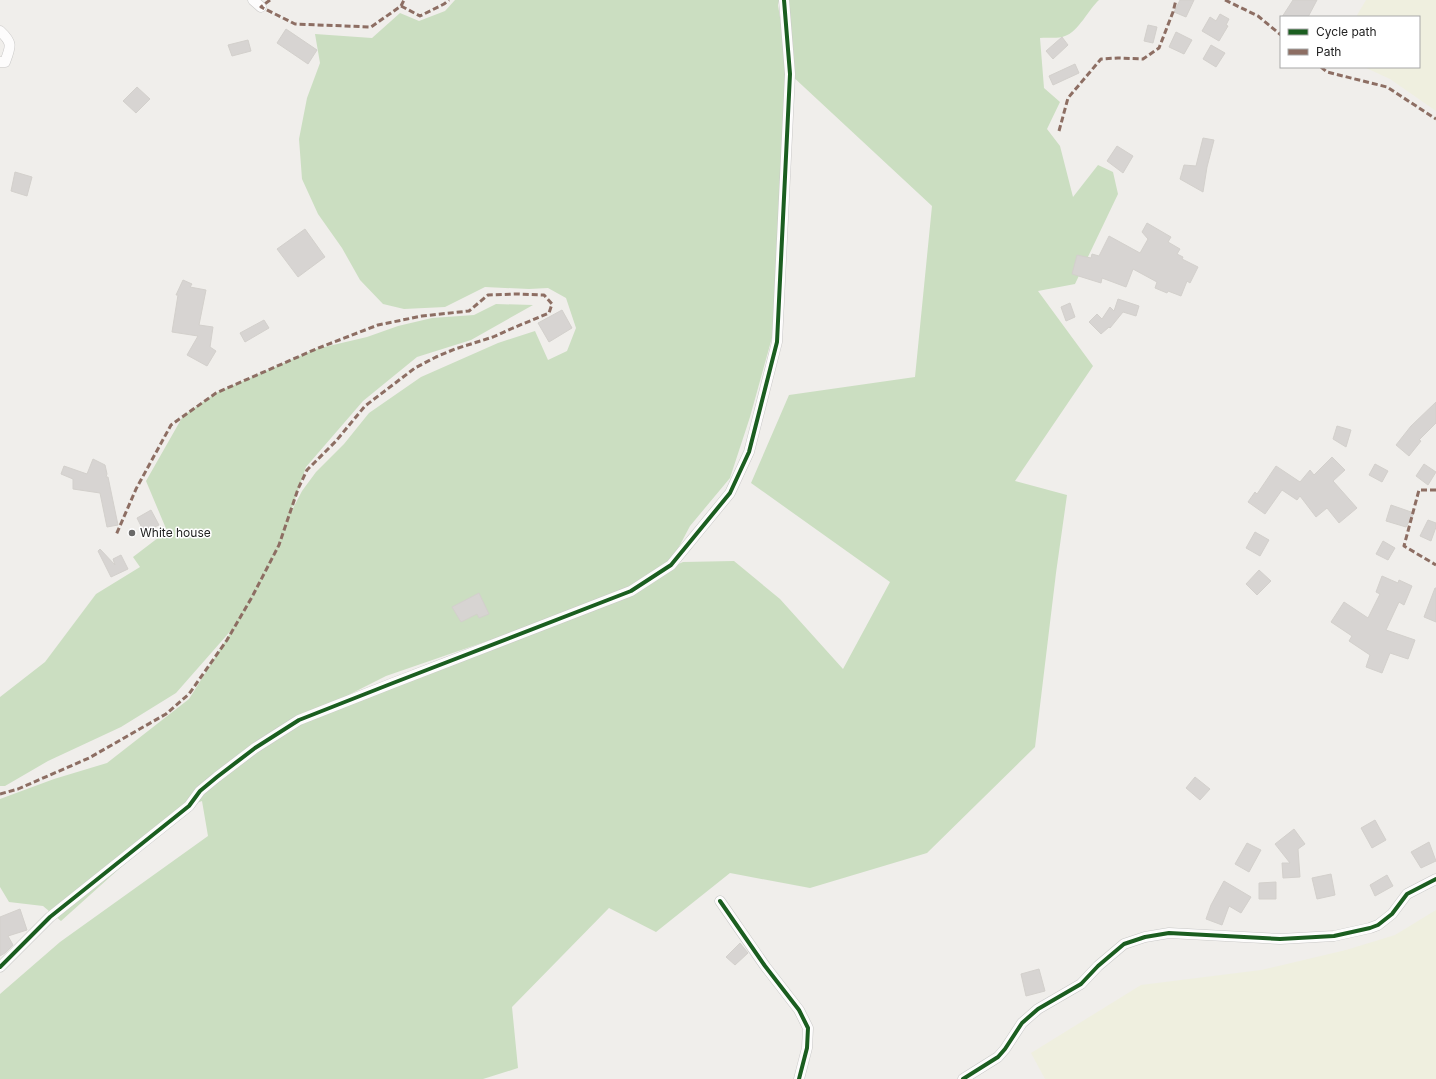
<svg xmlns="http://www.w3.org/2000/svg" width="1436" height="1079" viewBox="0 0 1436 1079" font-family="Inter,sans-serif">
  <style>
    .farmland { fill: #efefdf }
    .forest { fill: #cbdec1; fill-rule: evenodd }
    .building { fill: #d7d4d2; stroke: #d3d0cc }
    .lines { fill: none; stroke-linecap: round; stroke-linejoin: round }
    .street-casing { stroke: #c9c8c7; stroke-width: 11 }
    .street { stroke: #fdfcfc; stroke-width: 10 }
    .quiet { stroke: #8d6e63; stroke-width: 3; stroke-dasharray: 6 3; stroke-linecap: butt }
    .cycleway-casing { stroke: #fff; stroke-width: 6 }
    .cycleway { stroke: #1b5e20; stroke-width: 4 }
    .poi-dot { fill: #6a6968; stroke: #fff; stroke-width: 1.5 }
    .labels { text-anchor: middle; stroke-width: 3; stroke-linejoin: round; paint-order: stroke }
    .poi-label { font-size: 12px; fill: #222; stroke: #fff; text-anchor: start }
  </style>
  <rect width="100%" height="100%" fill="#f0eeeb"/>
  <path class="farmland" d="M1366,0H1436V111L1390,79L1364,67H1419V17H1356Z
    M1436,910V1079H1045L1031,1053L1141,985L1261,970L1346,950L1395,935Z"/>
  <path class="forest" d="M455,0H779L778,5L788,67L784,0H1099C1089,9 1078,32 1065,36C1058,39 1048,37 1040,38L1044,88L1060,102L1047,129L1060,146L1073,197L1098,165L1113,172L1118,194L1075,284L1038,291L1093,366L1015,481L1067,495L1056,573L1035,747L927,853L810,888L730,873L656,932L609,908L512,1007L518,1068L483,1079H0V994L60,942L208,836L202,801L189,806L61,921L43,906L9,902L0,887V799L54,779L107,763L189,699L234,627L176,693L121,727L48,761L5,786H0V697L45,662L96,594L140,567L133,557L167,531L146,481L183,416L216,393L316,349L367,337L398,326L432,318L474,315L496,304L533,305L471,340L417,357L363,401L306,467L290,514L302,491L316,472L344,444L369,413L421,377L498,343L535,331L548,360L567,351L576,328L566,298L548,288L529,289L485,287L445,307L404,309L383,304L360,280L342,248L318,214L302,179L299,139L307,98L320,63L315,34L372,38L400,13L419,21L445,11ZM790,74L932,206L915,377L789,395L751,483L890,582L843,669L780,599L734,561L683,562L663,571L680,545L690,526L730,478L750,417L773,334ZM554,618L305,717L386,676Z"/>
  <path class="building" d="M1180,0H1194L1186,17L1174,12Z
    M1293,0H1317L1308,17H1282Z
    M1220,14L1229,19L1226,25L1228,26L1219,41L1202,31L1210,17L1216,21Z
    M1148,25L1157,27L1153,43L1144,41Z
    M286,29L317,50L308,64L277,43Z
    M1176,32L1192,40L1184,54L1169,47Z
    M1062,37L1068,45L1053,59L1046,51Z
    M248,40L251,51L232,56L228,45Z
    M1211,45L1225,53L1216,67L1203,59Z
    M1075,64L1079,73L1053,85L1049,76Z
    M137,87L150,99L136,113L123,101Z
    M1203,138L1214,140L1207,167L1203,192L1180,179L1184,165L1196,166Z
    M1117,146L1133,156L1123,173L1107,161Z
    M15,172L32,177L27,196L11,191Z
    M1147,223L1171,237L1168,242L1180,249L1177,254L1183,257L1182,259L1198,267L1190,283L1187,281L1181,296L1168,291L1167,293L1155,288L1157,282L1133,269L1126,287L1102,278L1101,283L1072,274L1077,255L1091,258L1092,254L1099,256L1109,236L1140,253L1148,239L1142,232Z
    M305,229L325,257L298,277L277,249Z
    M183,280L192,284L190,287L206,290L199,325L213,327L210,347L216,351L207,366L187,355L198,336L172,332L178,295H176Z
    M1118,299L1139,306L1136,316L1123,312L1110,328L1109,327L1101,334L1089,322L1097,314L1102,319L1110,307L1114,311Z
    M1070,303L1075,317L1066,321L1061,307Z
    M562,310L572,328L549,342L538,323Z
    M264,320L269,328L245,342L240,333Z
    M1436,402V423L1419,440L1421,441L1409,456L1396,445L1411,426Z
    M1337,426L1351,430L1346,447L1333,439Z
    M1332,457L1345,470L1333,481L1357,508L1339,523L1327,508L1316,517L1300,496L1297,500L1282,490L1265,514L1248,502L1255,492L1257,494L1276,466L1300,482L1310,470L1314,475Z
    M93,459L105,465L107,474L106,477H108L118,525L107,527L100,493L73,489V479L61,474L64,466L87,474Z
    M1375,464L1388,471L1382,482L1369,475Z
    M1424,464L1436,472L1428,485L1416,476Z
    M1391,505L1414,513L1406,527L1386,521Z
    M151,510L159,525L144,532L137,518Z
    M1428,520L1436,523V527L1431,541L1420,536Z
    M1255,532L1269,540L1260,556L1246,548Z
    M1383,541L1395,548L1388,560L1376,554Z
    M100,549L115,565L113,559L121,555L128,569L111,577L98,551Z
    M1259,570L1271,581L1257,595L1246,584Z
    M1382,576L1398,583L1399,580L1412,586L1404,605L1399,602L1386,630L1415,640L1408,659L1390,653L1382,673L1366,667L1370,655L1349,641L1352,636L1331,622L1344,602L1368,618L1380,594L1376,592Z
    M1435,588H1436V622L1424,617Z
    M479,593L489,614L479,618L477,614L461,622L452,607Z
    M1195,777L1210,789L1200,800L1186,788Z
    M1375,820L1386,840L1372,848L1361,828Z
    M1294,829L1305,844L1298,849L1300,877L1283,878L1282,863H1290L1275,844Z
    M1429,842L1436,861L1421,868L1411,852Z
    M1247,843L1261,850L1249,872L1235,864Z
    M1331,874L1335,895L1317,899L1312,878Z
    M1387,875L1393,886L1375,896L1370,885Z
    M1224,881L1251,897L1241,913L1229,906L1222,925L1206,919L1211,905Z
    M1276,882V899H1259V883Z
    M20,909L27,930L8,936L13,945L5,953L0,956V917Z
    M740,943L748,953L735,965L726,957Z
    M1039,969L1045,991L1026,996L1021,974Z"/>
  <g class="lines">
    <g class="street-casing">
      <path id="street" d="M253,0L261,7
        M0,31C13,43 11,46 5,62H0
        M720,901L765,966L799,1010L808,1028L807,1048L799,1079
        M0,967L50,917L189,806L200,791L217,777L255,748L299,720L393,683L631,591L671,565L730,493L749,452L777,342L790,74L784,0
        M963,1079L998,1057L1005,1049L1022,1023L1038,1009L1081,984L1098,966L1124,944L1145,937L1169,933L1280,939L1334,936L1370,928L1378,925L1392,914L1407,894L1436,879"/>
    </g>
    <use href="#street" class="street"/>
    <path class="quiet" d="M270,0L261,7L295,24L371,27L401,6L404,0
      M1225,0L1258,16L1281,35
      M401,6L420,16L444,4L449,0
      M1321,67L1327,72L1387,87L1436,119
      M1059,131L1068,98L1101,59L1118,58L1143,59L1159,48L1173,12L1176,0
      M1436,490H1419L1404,546L1436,565
      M0,794L18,789L89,758L166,714L189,694L227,640L252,597L279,545L298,489L307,470L336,441L365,406L415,368L436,357L455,349L493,337L513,328L549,313L552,304L544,295L517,294L488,295L469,311L422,316L378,325L316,349L216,393L171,425L136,489L116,535"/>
    <g class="cycleway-casing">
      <path id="cycleway" d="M720,901L765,966L799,1010L808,1028L807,1048L799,1079
        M0,967L50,917L189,806L200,791L217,777L255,748L299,720L393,683L631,591L671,565L730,493L749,452L777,342L790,74L784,0
        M963,1079L998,1057L1005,1049L1022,1023L1038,1009L1081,984L1098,966L1124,944L1145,937L1169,933L1280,939L1334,936L1370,928L1378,925L1392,914L1407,894L1436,879"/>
    </g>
    <use href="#cycleway" class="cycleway"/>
  </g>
  <circle class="poi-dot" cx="132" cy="533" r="4"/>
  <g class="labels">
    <g class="poi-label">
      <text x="140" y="537">White house</text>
    </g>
  </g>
  <rect x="1280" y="16" width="140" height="52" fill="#ffffff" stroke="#a7a7a7"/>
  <rect x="1288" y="29" width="20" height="6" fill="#1b5e20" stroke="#a7a7a7"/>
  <text x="1316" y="36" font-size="12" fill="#222222">Cycle path</text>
  <rect x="1288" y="49" width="20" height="6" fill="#8d6e63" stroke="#a7a7a7"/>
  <text x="1316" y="56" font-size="12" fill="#222222">Path</text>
</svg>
